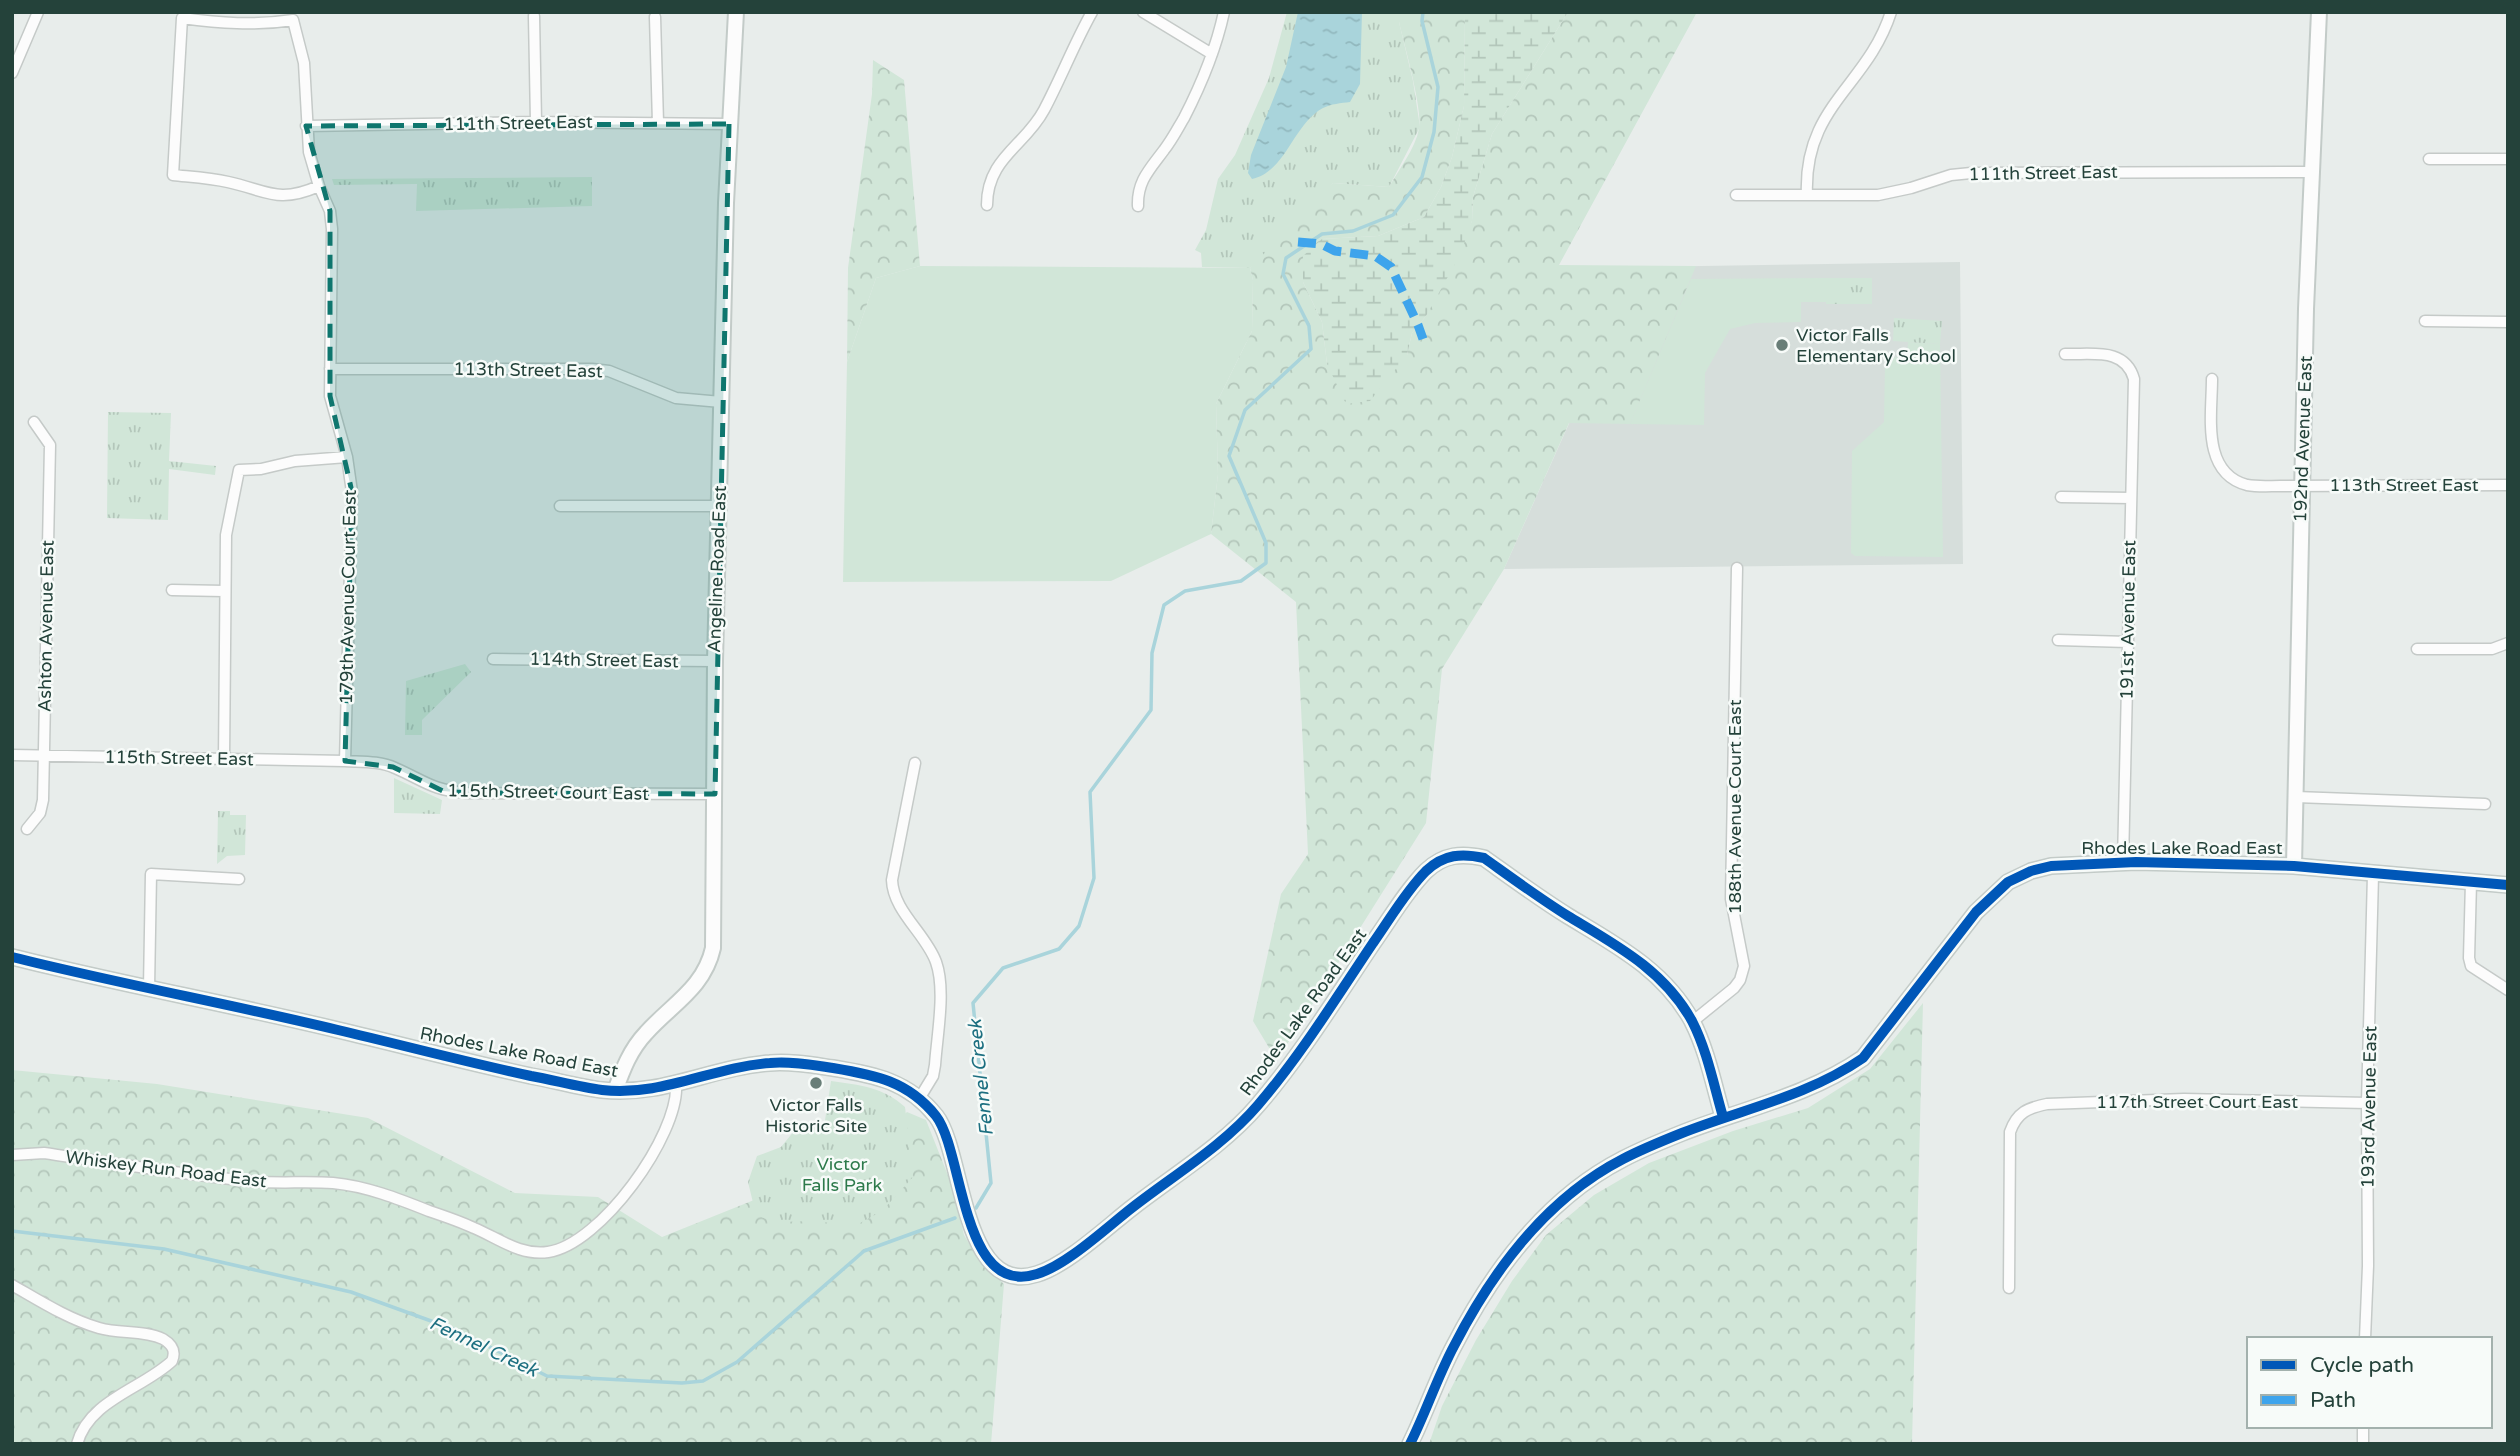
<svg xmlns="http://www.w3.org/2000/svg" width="2520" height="1456" viewBox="0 0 2520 1456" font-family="'Varela Round',sans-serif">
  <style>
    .built { fill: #d6dedb }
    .green { fill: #d1e6d8 }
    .forest { fill: url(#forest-crowns) }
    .wetland { fill: url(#wetland-marsh) }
    .park { fill: url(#park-tufts) }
    .water { fill: url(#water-ripples) }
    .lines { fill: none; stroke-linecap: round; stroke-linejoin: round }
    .stream { stroke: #a9d4db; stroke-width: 3.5 }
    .street-casing { stroke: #c5cac8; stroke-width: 13 }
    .secondary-casing { stroke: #c3cbc8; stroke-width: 18 }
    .street { stroke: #fcfcfc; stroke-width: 10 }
    .secondary { stroke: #fcfcfc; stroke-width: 14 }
    .quiet { stroke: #3ea4ec; stroke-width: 9; stroke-dasharray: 18 9; stroke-linecap: butt }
    .cycleway-casing { stroke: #f7fbf9; stroke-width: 15 }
    .cycleway { stroke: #0057b8; stroke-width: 10 }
    .marked { fill: #0f766e; fill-opacity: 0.2; stroke: #0f766e; stroke-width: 5; stroke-dasharray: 14 9; stroke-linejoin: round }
    .poi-dot { fill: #697e78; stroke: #f7fbf9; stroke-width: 2.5 }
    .labels { text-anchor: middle; stroke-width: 5; stroke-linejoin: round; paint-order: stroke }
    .street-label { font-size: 18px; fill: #24423a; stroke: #f7fbf9 }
    .poi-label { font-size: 18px; fill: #24423a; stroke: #f7fbf9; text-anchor: start }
    .park-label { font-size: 18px; fill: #2d7a4b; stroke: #f7fbf9 }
    .water-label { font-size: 19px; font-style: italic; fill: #1c6f80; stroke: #f7fbf9 }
  </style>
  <defs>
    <pattern id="forest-crowns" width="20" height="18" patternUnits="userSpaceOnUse" patternTransform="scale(1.75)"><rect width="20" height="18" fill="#d1e6d8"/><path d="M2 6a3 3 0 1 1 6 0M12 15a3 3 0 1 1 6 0" fill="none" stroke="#b3c6ba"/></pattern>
    <pattern id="wetland-marsh" width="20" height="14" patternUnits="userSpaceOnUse" patternTransform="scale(1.75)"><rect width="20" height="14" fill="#d1e6d8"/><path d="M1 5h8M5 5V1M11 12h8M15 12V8" fill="none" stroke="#b3c6ba"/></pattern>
    <pattern id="park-tufts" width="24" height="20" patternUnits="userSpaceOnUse" patternTransform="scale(1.75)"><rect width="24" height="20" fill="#d1e6d8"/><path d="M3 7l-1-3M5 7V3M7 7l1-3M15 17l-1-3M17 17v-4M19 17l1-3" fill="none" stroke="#b3c6ba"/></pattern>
    <pattern id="water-ripples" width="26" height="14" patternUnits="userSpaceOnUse" patternTransform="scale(1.75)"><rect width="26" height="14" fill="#a9d4db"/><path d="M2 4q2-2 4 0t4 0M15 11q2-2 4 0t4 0" fill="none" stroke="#91b7bd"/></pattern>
  </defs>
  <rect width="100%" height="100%" fill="#e8edeb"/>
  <path class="built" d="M1960,262L1963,564L1504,569L1639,267Z"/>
  <path class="green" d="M920,266L1250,268L1253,280L1252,331L1216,404L1218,474L1211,534L1111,581L843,582L847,362L876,278Z
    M1826,278V302H1801V322L1755,323L1730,329L1705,373L1704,425L1630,424L1691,279Z
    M1908,342L1940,344L1943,557L1855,556L1851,553L1852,451L1884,422L1885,364L1888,358L1907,356Z"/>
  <path class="forest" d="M1399,12H1465L1464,106L1452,157L1441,187L1424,217L1378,236L1322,239L1303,282L1322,322L1327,364L1407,355L1412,333L1426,316L1472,221L1473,197L1492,134L1568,12H1697L1559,265L1696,266L1630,424L1569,423L1504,569L1442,669L1426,823L1286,1046L1274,1056L1253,1021L1281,894L1308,854L1296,602L1211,534L1218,474L1216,404L1252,331L1253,280L1250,268L1281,224L1333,183L1389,187C1399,169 1415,149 1419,129C1423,110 1404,44 1399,22Z
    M873,60L904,80L920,266L876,278L847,362L848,268L872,94Z
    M1923,1003L1912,1444H1429L1442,1406L1476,1340L1512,1281L1546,1235L1594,1195L1649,1163L1733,1131L1808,1108L1870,1069Z
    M12,1070L157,1084L368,1118L515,1193L598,1197L662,1237L801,1181L890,1128L907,1112L926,1120L951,1183L964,1235L980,1262L1004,1284L991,1444H12Z"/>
  <path class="wetland" d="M1465,12H1568L1492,134L1473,197L1472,221L1460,255L1426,316L1412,333L1407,355L1370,401L1346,404L1327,364L1322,322L1303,282V256L1322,239L1378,236L1424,217L1441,187L1452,157L1464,106Z"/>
  <path class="park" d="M1287,12H1399V22L1413,81L1420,127L1389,187L1333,183L1250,268L1202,267L1201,253L1195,250L1206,230L1218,179L1235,155L1269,78Z
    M592,177V206L416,211L417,184L334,185L332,179Z
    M1826,278H1872V304H1826Z
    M1894,318L1942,321L1940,344L1893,341Z
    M108,412L171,413L169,461L216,466L215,475L169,469L168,520L107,518Z
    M465,664L471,672L422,720V735H405L406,681Z
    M394,778L442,800L440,814L394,813Z
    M218,811H230V815H246L245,855L227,856L217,864Z
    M831,1081C860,1085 883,1087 905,1107L913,1177L882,1211L851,1228L820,1221L774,1222L756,1215L748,1182L757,1156L781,1147L799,1125L824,1127Z"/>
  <path class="water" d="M1298,12H1362L1360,84L1350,102C1341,103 1331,104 1323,108C1293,124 1286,172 1252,179L1248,173L1251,155L1286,67Z"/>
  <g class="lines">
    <path class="stream" d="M976,1208L991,1183L973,1003L1003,968L1059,949L1079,926L1094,878L1090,792L1151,710L1152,653L1164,605L1185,591L1241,581L1266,563V543L1229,456L1245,410L1311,349L1309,326L1283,274L1286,258L1322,234L1353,231L1393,215L1422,177L1434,132L1438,87L1422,21L1423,12
      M12,1231L164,1249L351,1292L456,1330L547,1376L682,1383L703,1381L737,1362L864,1251L955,1218"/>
    <g class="street-casing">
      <path id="street" d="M1143,12L1212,54
        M534,16L536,122
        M655,17L658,123
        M12,73L38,12
        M306,126L536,122L729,124
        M2429,159H2508
        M319,186C278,204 268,191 228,182C210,178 192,177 173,175L182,18C219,23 255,26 293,20L304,63L309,152L319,186L330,211L332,229L330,396L347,457L352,492L345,761
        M1736,195H1878L1911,188L1951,175L1971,173L2311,172
        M1807,195C1803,106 1867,87 1891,12
        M987,205C987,158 1025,146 1044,110C1061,78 1074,44 1092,12
        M1138,206C1137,181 1150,169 1164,150C1172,140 1178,128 1184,118C1201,85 1216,49 1224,12
        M2425,321L2508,322
        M2065,354C2092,355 2125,347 2134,379L2123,862
        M330,369H592L609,371L676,398L721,402
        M2212,379C2212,415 2201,473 2247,485C2258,487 2269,486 2280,486L2508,485
        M2061,497L2131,498
        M560,506H720
        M172,590L224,591
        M2058,640L2128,642
        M2417,649H2492L2508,643
        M493,659L715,661
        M12,755L345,761C362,762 380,761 395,768C425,781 431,790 467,793L715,794
        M224,759L226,535L239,470L261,469L295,461L347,457
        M915,763L892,880C893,911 926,934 936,962C946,990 937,1035 935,1065L933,1076L919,1099
        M2296,797L2485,804
        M27,829L40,813L43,800L50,445L34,422
        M2471,882L2469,958L2471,966L2508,990
        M149,988L151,874L239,879
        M1692,1022L1734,988L1740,980L1744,966L1731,899L1737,568
        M12,1155L44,1153C111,1163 180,1174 248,1181C276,1184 305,1181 333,1183C366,1186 399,1199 429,1211C444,1216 459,1221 474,1228C498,1238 520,1256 548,1252C600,1245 679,1135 676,1085
        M12,1285C40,1301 68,1319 99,1328C120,1334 144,1330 163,1339C173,1345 176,1351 172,1361C142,1389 89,1400 77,1444
        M2009,1288L2010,1132C2017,1112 2028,1108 2047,1104L2184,1099L2367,1103
        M2365,1339L2368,1266L2367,1103L2373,875
        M2363,1426V1444"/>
    </g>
    <g class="secondary-casing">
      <path id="secondary" d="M2294,866L2306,309L2319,12
        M12,957C120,984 230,1004 338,1030C402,1045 466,1062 531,1076C554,1080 578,1087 602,1090C661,1097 712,1067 770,1063C790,1061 812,1065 833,1068C875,1075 908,1081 936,1116C964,1152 961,1298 1037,1274C1067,1265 1107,1227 1133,1207C1174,1175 1223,1146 1258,1105C1301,1055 1336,998 1373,943C1390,919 1406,891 1426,871C1444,854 1462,853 1484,858C1512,878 1539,898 1568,916C1616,945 1664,970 1692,1021C1707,1050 1714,1086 1723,1117
        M615,1091C623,1069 630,1050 646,1033C672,1004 704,988 713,948L715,661L726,203L736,12
        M1410,1444C1426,1412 1437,1378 1454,1346C1492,1272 1547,1198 1623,1159C1642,1149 1662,1141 1682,1133C1743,1109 1808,1096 1863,1058L1976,912L2008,882L2031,871L2051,866L2136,862L2294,866L2508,885"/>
    </g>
    <use href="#street" class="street"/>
    <use href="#secondary" class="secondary"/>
    <path class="quiet" d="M1298,242L1321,244L1335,251L1375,256L1391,267L1418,325L1423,339"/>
    <g class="cycleway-casing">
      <path id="cycleway" d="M12,957C120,984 230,1004 338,1030C402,1045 466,1062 531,1076C554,1080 578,1087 602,1090C661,1097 712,1067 770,1063C790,1061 812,1065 833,1068C875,1075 908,1081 936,1116C964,1152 961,1298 1037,1274C1067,1265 1107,1227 1133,1207C1174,1175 1223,1146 1258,1105C1301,1055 1336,998 1373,943C1390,919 1406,891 1426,871C1444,854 1462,853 1484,858C1512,878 1539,898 1568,916C1616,945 1664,970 1692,1021C1707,1050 1714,1086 1723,1117
        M1410,1444C1426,1412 1437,1378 1454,1346C1492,1272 1547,1198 1623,1159C1642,1149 1662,1141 1682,1133C1743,1109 1808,1096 1863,1058L1976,912L2008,882L2031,871L2051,866L2136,862L2294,866L2508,885"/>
    </g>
    <use href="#cycleway" class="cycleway"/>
  </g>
  <path class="marked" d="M729,124L715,794L467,793L443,791L393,767L345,761L352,492L330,396V211L306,126Z"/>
  <g class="poi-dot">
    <circle cx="1782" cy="345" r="7"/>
    <circle cx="816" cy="1083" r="7"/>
  </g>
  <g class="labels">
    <g class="street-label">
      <text transform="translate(518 123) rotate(-1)" y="6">111th Street East</text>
      <text transform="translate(2043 173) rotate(-1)" y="6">111th Street East</text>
      <text transform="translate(528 370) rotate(1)" y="6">113th Street East</text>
      <text transform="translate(2303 439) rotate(-88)" y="6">192nd Avenue East</text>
      <text x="2404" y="491">113th Street East</text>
      <text transform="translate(717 569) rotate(-88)" y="6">Angeline Road East</text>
      <text transform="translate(348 597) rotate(-89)" y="6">179th Avenue Court East</text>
      <text transform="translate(2128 620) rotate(-89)" y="6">191st Avenue East</text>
      <text transform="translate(46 626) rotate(-89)" y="6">Ashton Avenue East</text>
      <text transform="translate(604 660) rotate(1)" y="6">114th Street East</text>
      <text transform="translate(179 758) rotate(1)" y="6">115th Street East</text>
      <text transform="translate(548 792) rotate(1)" y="6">115th Street Court East</text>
      <text transform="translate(1735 807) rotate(-90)" y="6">188th Avenue Court East</text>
      <text x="2182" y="854">Rhodes Lake Road East</text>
      <text transform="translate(1303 1012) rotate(-54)" y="6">Rhodes Lake Road East</text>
      <text transform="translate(519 1052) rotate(11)" y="6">Rhodes Lake Road East</text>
      <text x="2197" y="1108">117th Street Court East</text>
      <text transform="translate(2369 1107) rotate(-89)" y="6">193rd Avenue East</text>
      <text transform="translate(166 1169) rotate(7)" y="6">Whiskey Run Road East</text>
    </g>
    <g class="poi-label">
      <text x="1796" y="341">Victor Falls<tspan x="1796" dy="21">Elementary School</tspan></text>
      <text x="816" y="1111" text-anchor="middle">Victor Falls<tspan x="816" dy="21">Historic Site</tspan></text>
    </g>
    <g class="park-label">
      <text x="842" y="1170">Victor<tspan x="842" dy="21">Falls Park</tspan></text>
    </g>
    <g class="water-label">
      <text transform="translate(980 1078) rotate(-96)" y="7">Fennel Creek</text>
      <text transform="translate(484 1346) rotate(25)" y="7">Fennel Creek</text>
    </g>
  </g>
  <rect width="2520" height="1456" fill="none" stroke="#24423a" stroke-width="28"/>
  <rect x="2247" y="1337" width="245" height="91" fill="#f7fbf9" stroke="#a3b1ad" stroke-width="2"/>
  <rect x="2261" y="1360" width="35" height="10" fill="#0057b8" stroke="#a3b1ad" stroke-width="2"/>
  <text x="2310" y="1372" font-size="21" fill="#24423a">Cycle path</text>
  <rect x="2261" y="1395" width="35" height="10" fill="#3ea4ec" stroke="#a3b1ad" stroke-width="2"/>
  <text x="2310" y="1407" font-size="21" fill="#24423a">Path</text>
</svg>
